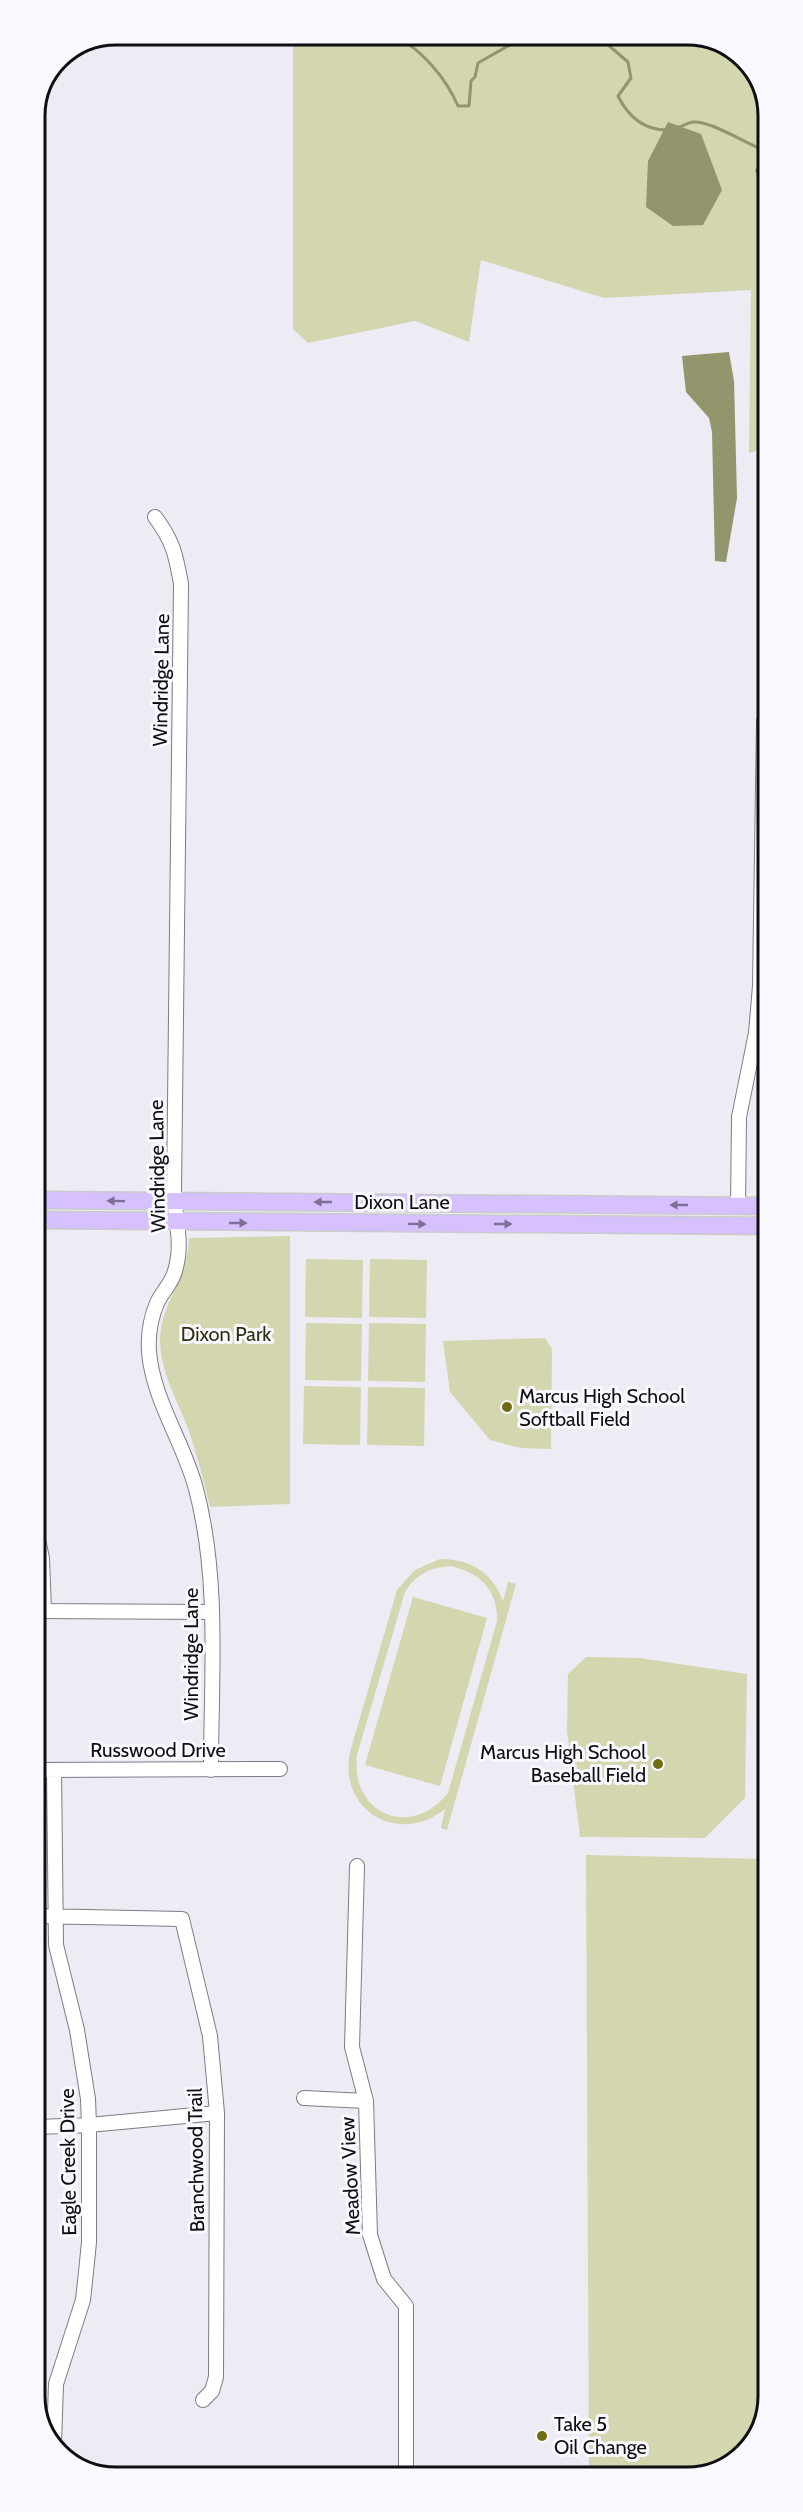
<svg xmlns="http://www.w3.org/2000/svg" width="803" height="2512" viewBox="0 0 803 2512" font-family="Cabin,sans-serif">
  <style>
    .green { fill: #d4d6b0; fill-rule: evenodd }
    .water { fill: #93956c }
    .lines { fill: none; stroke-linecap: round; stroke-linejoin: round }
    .stream { stroke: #93956c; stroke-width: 3 }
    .minor-casing { stroke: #7e7c83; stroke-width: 16 }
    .major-casing { stroke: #cacacb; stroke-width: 19 }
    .minor { stroke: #fff; stroke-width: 14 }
    .major { stroke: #d7c0ff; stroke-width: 16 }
    .oneway { fill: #7d7094 }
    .poi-dot { fill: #6e6e10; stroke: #faf8ff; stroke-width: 2 }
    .labels { text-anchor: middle; stroke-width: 6; stroke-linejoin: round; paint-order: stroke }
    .street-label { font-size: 20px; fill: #0f0f11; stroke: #faf8ff }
    .park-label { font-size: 20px; fill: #2d2d0b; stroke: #faf8ff }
    .poi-label { font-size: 20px; fill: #0f0f11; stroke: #faf8ff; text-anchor: start }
    .rim { fill: none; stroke: #0f0f11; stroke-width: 3 }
  </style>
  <rect width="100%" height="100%" fill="#edebf3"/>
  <path class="green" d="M293,35H692L740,55L766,95V448L749,453L751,290L604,298L481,260L469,342L415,321L308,343L293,329Z
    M290,1236V1504L210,1507C204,1481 197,1456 189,1431C178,1401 160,1373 160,1339C161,1303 189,1275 189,1238Z
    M306,1259L363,1260L362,1318L305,1317Z
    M370,1259L427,1260L426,1318L369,1317Z
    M306,1323L362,1324L361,1381L305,1380Z
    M369,1323L426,1324L425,1382L368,1381Z
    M545,1338L552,1349L551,1449L521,1448L490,1440L450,1392L443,1341Z
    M304,1386L361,1387L360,1445L303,1444Z
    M368,1387L425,1388L424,1446L367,1445Z
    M440,1559C471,1559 492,1572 503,1601L508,1582L516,1584L447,1830L441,1828L445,1809C399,1846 338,1811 350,1752L397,1590L415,1570ZM451,1566C480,1573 498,1590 497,1621L448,1793C411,1840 350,1814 357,1755L405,1592C416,1574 431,1567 451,1566Z
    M413,1597L487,1618L440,1786L365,1765Z
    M586,1657L639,1658L747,1674L745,1798L705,1838L580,1837L567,1731L568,1674Z
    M586,1855L768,1859V2396L751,2446L708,2475H589Z"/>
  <path class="water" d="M668,122L701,134L722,190L703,225L673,226L646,207L648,161Z
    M766,151V209L755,170Z
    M45,207V241H35V208Z
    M729,352L734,381L737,498L726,562L715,561L712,432L709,418L686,392L682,356Z"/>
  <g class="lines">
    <path class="stream" d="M395,35C422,51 445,76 458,106H469L471,81L475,77L478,63L515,42L541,35
      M583,35L607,44L628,62L631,78L618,96C628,116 644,130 667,130
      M679,127C683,126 689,122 693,122C710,120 748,145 766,151"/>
    <g class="minor-casing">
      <path id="minor" d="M155,517C173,541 176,555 181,584L174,1190C174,1219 184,1241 175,1271C172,1283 162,1292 157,1303C151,1317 148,1336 149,1352C153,1400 184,1443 196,1489C220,1580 211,1677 211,1770
        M738,1206L739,1117L756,1033L760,986L764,721
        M36,1531L42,1558L44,1611
        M36,1611L211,1612
        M36,1770L280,1769
        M54,1770L56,1945L77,2030L88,2099L89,2125V2242L86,2272L83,2300L56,2384L54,2443
        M357,1866L352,2047L366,2101L370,2235L384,2279L406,2306V2476
        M37,1916L182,1919L210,2036L217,2113L216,2377L212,2391L203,2400
        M304,2098L366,2101
        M37,2127L89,2125L217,2113"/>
    </g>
    <g class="major-casing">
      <path id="major" d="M36,1200L767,1206
        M36,1220L767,1226"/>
    </g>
    <use href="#minor" class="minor"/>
    <use href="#major" class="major"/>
  </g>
  <defs><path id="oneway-solid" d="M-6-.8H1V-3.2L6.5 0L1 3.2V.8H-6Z" transform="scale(1.5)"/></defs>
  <g class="oneway">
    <use href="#oneway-solid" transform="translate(116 1201) rotate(-179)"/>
    <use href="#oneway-solid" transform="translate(323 1202) rotate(-180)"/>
    <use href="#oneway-solid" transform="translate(679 1205) rotate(-180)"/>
    <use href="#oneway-solid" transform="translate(238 1223)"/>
    <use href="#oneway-solid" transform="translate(417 1224) rotate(1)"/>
    <use href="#oneway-solid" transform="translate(503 1224)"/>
  </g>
  <g class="poi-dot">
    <circle cx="507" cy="1407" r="6"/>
    <circle cx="658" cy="1764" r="6"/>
    <circle cx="542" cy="2436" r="6"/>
  </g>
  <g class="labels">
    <g class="street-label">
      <text transform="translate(161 680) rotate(-89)" y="7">Windridge Lane</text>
      <text transform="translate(157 1166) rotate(-91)" y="7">Windridge Lane</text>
      <text x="402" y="1209">Dixon Lane</text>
      <text transform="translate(191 1654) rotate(-90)" y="7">Windridge Lane</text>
      <text x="158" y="1757">Russwood Drive</text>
      <text transform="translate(196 2160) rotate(-91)" y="7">Branchwood Trail</text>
      <text transform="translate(68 2162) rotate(-91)" y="7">Eagle Creek Drive</text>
      <text transform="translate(350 2176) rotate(-93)" y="7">Meadow View</text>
    </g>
    <g class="park-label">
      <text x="226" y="1341">Dixon Park</text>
    </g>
    <g class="poi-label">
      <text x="519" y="1403">Marcus High School<tspan x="519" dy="23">Softball Field</tspan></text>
      <text x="646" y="1759" text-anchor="end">Marcus High School<tspan x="646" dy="23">Baseball Field</tspan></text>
      <text x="554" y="2431">Take 5<tspan x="554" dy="23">Oil Change</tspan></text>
    </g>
  </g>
  <path d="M0 0H803V2512H0ZM116 45H687A71 71 0 0 1 758 116V2396A71 71 0 0 1 687 2467H116A71 71 0 0 1 45 2396V116A71 71 0 0 1 116 45Z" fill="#faf8ff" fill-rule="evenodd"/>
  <path class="rim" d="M116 45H687A71 71 0 0 1 758 116V2396A71 71 0 0 1 687 2467H116A71 71 0 0 1 45 2396V116A71 71 0 0 1 116 45Z"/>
</svg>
